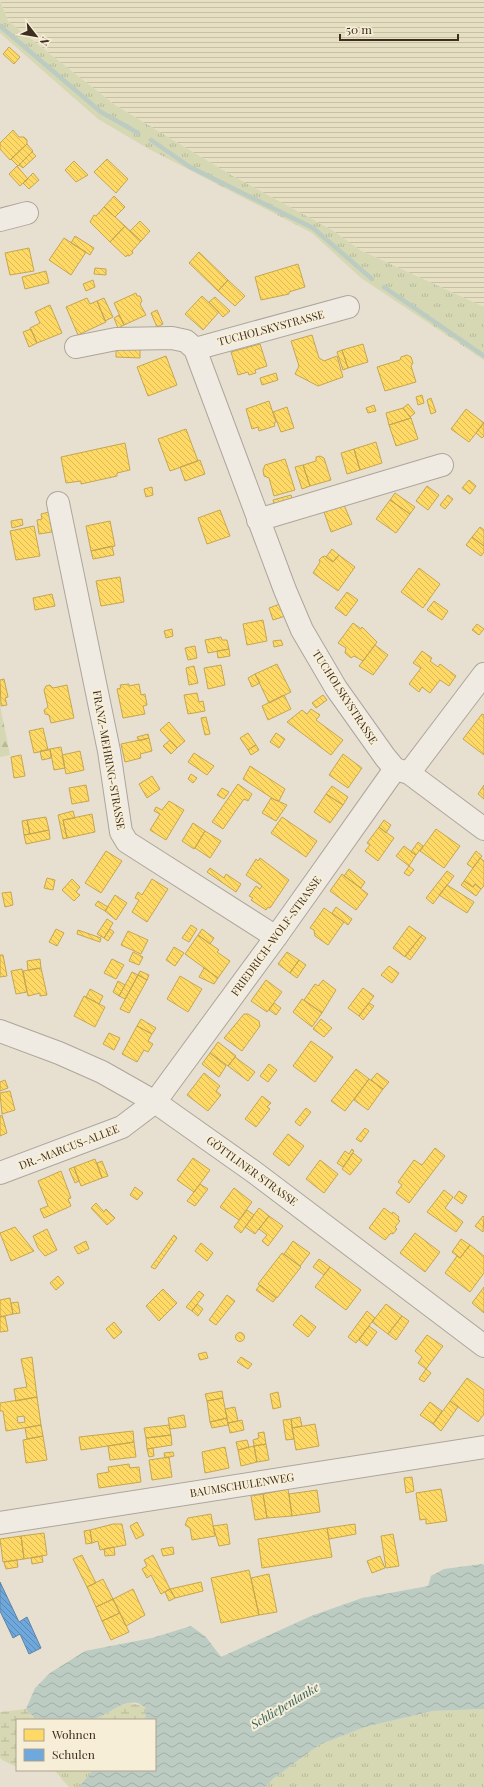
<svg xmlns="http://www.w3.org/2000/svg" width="484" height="1787" viewBox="0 0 484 1787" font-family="'Playfair Display',serif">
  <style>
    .farmland { fill: url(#farmland-rules) }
    .grass { fill: url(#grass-tufts) }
    .forest { fill: url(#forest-firs) }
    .wetland { fill: url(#wetland-marsh) }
    .water { fill: url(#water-waves) }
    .homes { fill: url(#homes-back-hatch); stroke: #c5a651; fill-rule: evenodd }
    .schools { fill: url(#schools-back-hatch); stroke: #6083a4 }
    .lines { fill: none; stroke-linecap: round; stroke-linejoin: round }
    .stream { stroke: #bcccc2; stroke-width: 4.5 }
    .minor-casing { stroke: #ada599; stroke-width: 24 }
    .minor { stroke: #efebe3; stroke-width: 22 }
    .labels { text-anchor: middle; stroke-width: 4; stroke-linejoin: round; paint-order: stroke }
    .street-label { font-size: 11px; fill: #3d2e20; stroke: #f7eed8 }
    .water-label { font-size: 12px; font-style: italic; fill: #2f5d5a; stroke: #f7eed8 }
  </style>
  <defs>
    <pattern id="farmland-rules" width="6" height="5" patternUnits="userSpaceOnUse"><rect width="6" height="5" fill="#e6dfc2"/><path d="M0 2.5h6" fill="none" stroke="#c6c0a6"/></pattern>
    <pattern id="grass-tufts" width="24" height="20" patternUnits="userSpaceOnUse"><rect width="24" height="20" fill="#d6d7b3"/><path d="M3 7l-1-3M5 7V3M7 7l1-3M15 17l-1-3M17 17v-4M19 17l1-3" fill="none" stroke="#b9b99a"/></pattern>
    <pattern id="forest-firs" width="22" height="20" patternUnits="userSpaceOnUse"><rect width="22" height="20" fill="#d6d7b3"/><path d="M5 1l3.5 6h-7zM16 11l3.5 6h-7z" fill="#b9b99a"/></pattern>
    <pattern id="wetland-marsh" width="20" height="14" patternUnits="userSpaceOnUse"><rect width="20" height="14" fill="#d6d7b3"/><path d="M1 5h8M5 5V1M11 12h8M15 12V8" fill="none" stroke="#b9b99a"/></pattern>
    <pattern id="water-waves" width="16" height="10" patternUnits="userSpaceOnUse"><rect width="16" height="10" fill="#bcccc2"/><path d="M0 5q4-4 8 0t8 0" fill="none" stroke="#a2b0a6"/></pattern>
    <pattern id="homes-back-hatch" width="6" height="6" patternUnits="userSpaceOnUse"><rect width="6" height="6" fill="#ffd966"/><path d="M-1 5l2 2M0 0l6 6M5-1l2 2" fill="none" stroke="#dbbb58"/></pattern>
    <pattern id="schools-back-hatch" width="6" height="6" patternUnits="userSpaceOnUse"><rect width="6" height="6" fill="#6fa8dc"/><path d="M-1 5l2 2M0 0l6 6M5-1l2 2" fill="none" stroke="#5c89b2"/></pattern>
  </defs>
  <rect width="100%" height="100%" fill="#e7e0d1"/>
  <path class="farmland" d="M0,0H484V307L360,250L332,230L231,175L115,105L8,21Z"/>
  <path class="grass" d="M0,1L8,21L115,105L231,175L332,230L360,250L484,307V360L361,278L312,233L147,148L98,119L0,33Z
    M484,1709V1787H265L273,1779L319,1745L365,1727L433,1711Z
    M54,1770H93L79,1787H69Z"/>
  <path class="forest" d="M0,705L10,755L0,757Z"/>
  <path class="wetland" d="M129,1703L141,1705L146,1709L145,1720H95L117,1707Z
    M26,1709L29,1713L43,1720H17V1767L2,1760L0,1757V1712Z"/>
  <path class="water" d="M482,1564L484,1565V1709L433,1711L365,1727L319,1745L273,1779L265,1787H79L93,1770H155V1720H145L146,1709C132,1692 110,1713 96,1719C91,1722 52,1721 44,1720C37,1719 30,1715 26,1709L35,1688L50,1673L85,1651L152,1638L191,1626L206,1637L221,1657L311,1616L362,1598L428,1586L431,1576L444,1569Z"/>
  <path class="homes" d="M9,47L20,57L14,64L3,54Z
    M13,130L19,137H24L27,140V144L10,160L0,149V143Z
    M27,144L33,151L18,166L11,159Z
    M32,152L36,156L23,168L19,165Z
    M107,159L128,179L116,193L94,172Z
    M74,161L88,175L76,182L65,170Z
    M17,166L28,179L20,186L9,174Z
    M33,173L39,180L29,189L23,183Z
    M114,196L125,207L115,217L104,207Z
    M104,207L125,226L110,242L90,222L94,215L96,216Z
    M140,221L150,231L141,241L130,231Z
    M125,226L141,241L132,251L133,253L129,256L127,255L126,257L110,242Z
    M75,236L94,248L90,255L71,243Z
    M64,238L86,252L71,275L49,260Z
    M29,248L34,271L10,275L5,253Z
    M199,252L228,280L218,291L189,263Z
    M298,264L305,287L289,292V294L261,300L255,277Z
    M95,268L106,269V275L94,274Z
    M46,271L49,283L25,289L22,277Z
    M93,280L95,287L86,291L83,284Z
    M228,280L245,296L235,306L218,291Z
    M136,293L137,296H140L142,301L140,304L146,315L124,325L114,303Z
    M202,296L219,312L203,330L185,314Z
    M215,297L230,311L223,317L209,302Z
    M87,298L90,304L97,301L106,322L78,335L66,307Z
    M104,298L113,317L105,321L97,301Z
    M50,305L62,333L37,343L30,328L40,323L35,312Z
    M157,310L163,324L157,327L151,313Z
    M119,315L124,325L118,328L114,318Z
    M31,329L37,343L29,347L23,332Z
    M312,335L319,358L324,361L337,356L343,377L318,386L295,374L299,366L291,341Z
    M260,344L267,366L255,370L256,373L249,375L248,372L238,375L231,352Z
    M363,344L368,362L348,368L342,350Z
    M116,346H140V358L116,357Z
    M342,350L348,368L343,370L337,352Z
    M407,355L411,357L413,363L411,366L416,382L385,391L377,367L400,360L401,357Z
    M166,356L177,385L148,396L137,367Z
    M276,373L278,380L262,385L260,378Z
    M422,395L424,403L418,405L416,397Z
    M431,398L436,412L431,414L427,400Z
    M269,401L276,422L274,423L275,426L259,431L258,427L252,429L246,409Z
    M408,404L415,413L410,417L403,408Z
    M374,405L376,411L368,413L366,408Z
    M287,407L294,428L281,432L273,412Z
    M403,408L411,418L389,425L386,413Z
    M466,409L484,423L469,442L451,429Z
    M411,418L418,439L396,446L389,425Z
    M484,422V436L482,438L476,433Z
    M186,429L198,461L170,471L158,439Z
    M376,442L382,463L360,470L354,449Z
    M125,443L130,470L117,473V476L81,484V481L66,483L61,457Z
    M354,449L360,470L347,474L341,453Z
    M320,456L324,458L331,480L310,486L303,465L316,461V457Z
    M285,459L295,490L274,496L269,478L264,476L263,470L265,465Z
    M200,460L205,474L185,481L180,467Z
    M303,465L310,486L302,489L295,467Z
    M469,480L476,486L470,494L462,488Z
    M427,486L439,495L428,510L416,501Z
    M152,487L153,495L146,497L144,489Z
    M395,493L415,507L410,514L390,500Z
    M291,495L293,501L275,507L273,500Z
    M448,495L453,499L445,509L440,505Z
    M390,500L410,514L396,533L376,519Z
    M344,505L352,524L331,532L324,512Z
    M220,510L230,536L207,544L198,518Z
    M49,512L52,532L39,534L37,520L42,519L41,514Z
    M22,519L23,525L12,528L11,521Z
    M110,521L115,546L91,551L86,526Z
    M34,526L40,556L16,560L10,531Z
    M480,527L484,530V546L472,537Z
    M472,537L484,546V552L481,556L466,545Z
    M112,546L114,555L93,559L91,551Z
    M332,549L339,555L333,562L326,557Z
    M339,555L355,567L338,591L313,573L320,562L319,560L322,557L325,556L333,562Z
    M419,568L440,584L423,608L401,592Z
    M120,577L124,602L101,606L96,581Z
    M347,592L358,600L346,616L335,608Z
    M52,594L55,606L35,610L33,598Z
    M434,601L448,611L442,620L427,610Z
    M280,604L285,616L273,620L269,608Z
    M263,620L267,641L247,645L243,624Z
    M353,623L361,629L362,627L377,642L363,661L354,656L351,658L345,653L346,648L338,643Z
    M477,624L484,629L479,635L472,630Z
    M172,629L173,636L166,638L164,631Z
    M221,637L222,640H227L229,649L208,653L205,640Z
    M281,640L283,645L274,647L273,641Z
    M375,645L388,655L373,675L359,666Z
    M195,646L197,658L188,660L185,648Z
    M229,649L230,656L218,658L217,651Z
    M422,651L432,658L430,661L438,667L440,664L456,676L449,686L440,680L430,693L422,687L419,692L409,684L421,668L413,663Z
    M277,664L291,692L269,703L255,674Z
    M221,665L225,685L208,689L204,668Z
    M194,666L198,683L189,685L186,668Z
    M255,674L260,683L252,687L248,678Z
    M4,679L8,697L5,698L7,705L1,706L0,680Z
    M129,684V686L139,684L141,695L145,694L147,705L143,706L145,714L123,718L117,689L121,688L120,685Z
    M50,685L53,688L67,685L74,718L51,723L49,715L45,714L44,710L48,707L44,690L46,686Z
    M197,693L199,702L203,701L205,711L188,714L184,695Z
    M284,695L291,709L268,720L262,706Z
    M323,695L327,700L316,708L312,703Z
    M311,709L320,715L316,720L343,740L331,755L287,722L302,710L307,714Z
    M482,714L484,715V755L463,739Z
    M206,717L210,734L205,735L201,718Z
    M169,722L185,741L177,748L160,730Z
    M43,728L48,750L34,753L29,731Z
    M248,733L256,745L248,750L240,738Z
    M276,733L285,739L279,748L270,742Z
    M148,734L149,738L139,741L137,737Z
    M149,738L152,751L140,754L141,758L125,762L121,744Z
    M170,740L177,748L171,754L163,746Z
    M256,745L259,750L251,755L248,750Z
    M61,747L65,768L54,770L50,749Z
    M50,749L51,758L42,760L40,751Z
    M80,751L84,770L66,774L62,755Z
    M194,753L214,766L207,775L188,762Z
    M343,754L362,768L348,788L329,775Z
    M21,755L25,776L14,778L11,757Z
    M250,766L285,789L279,801L275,800L243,779Z
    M191,774L197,778L193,783L188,779Z
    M152,776L160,789L147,798L139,784Z
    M238,784L252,794L248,801L244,799L223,829L212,822Z
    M86,785L89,801L72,804L69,788Z
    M484,785V799L478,794Z
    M332,786L348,797L343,805L326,794Z
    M222,788L229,792L224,799L217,795Z
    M326,794L343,805L330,823L314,812Z
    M271,798L287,805L276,821L262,813Z
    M169,801L184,810L166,840L150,830L160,814L154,811L156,807L162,810Z
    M73,811L75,818L63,820L67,838L63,839L58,815Z
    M92,814L95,832L67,838L63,820Z
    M46,817L49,830L30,834L27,820Z
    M282,817L317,841L306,857L271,833Z
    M27,820L30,834L24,835L22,821Z
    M384,820L391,825L386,833L379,827Z
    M193,823L205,831L194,849L182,841Z
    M379,827L394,838L378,861L365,851L370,845L367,843Z
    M436,829L460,846L444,868L420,851Z
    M49,830L50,839L26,844L24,835Z
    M205,831L221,841L210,858L195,848Z
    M418,842L423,846L416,855L411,852Z
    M404,846L416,855L409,866L396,856Z
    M106,851L122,861L101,893L85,883Z
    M476,851L482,856L473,868L467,864Z
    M260,858L289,880L270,908L268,907L266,910L251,900L253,898L249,896L256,886L260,889L262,886L246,875L256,859L258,861Z
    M480,858L484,861V886L481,889L475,884L473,887L464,881Z
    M409,866L414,870L409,876L404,873Z
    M210,868L224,878L226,874L241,884L236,892L207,872Z
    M349,869L365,882L361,888L344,876Z
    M447,871L454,876L433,904L426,898Z
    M342,874L368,894L356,910L330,891Z
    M47,878L55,880L53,890L44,888Z
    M72,879L80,887L76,892L80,895L74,901L62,890Z
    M152,879L168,889L147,922L132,912L139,900L135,898L138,892L142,895Z
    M464,881L473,887L475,884L481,889L476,896L461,885Z
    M447,885L474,902L467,913L439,895Z
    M11,892L13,905L5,907L2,893Z
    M115,895L127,903L116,920L105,911Z
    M98,901L108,907L105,911L95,905Z
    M336,907L352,919L348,925L332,913Z
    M324,908L344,922L328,945L315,936L314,930L310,928Z
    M107,919L113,923L104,938L97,934Z
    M191,925L197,929L189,942L182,938Z
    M409,926L422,935L405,957L393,948Z
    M56,929L64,933L57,946L49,942Z
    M110,929L114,932L108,941L104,938Z
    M202,929L214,938L210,944L198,935Z
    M78,930L101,938L100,942L77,934Z
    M128,931L148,940L141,954L121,945Z
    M198,935L219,950L217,952L230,961L218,978L185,954Z
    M422,935L426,938L410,960L405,956Z
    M174,947L184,953L175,966L166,960Z
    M133,952L143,957L139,965L129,961Z
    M287,952L299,960L290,973L278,964Z
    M0,955H3L7,976L0,977Z
    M40,959L41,968L28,970L27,961Z
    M112,959L124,965L116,979L104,973Z
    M299,960L306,965L297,978L290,973Z
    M389,966L399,973L392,983L381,975Z
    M41,968L47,995L40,996V993L28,996L23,971Z
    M204,968L218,978L214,984L199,977Z
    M22,969L27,992L16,994L11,971Z
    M140,971L149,975L147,980L138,975Z
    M132,972L138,975L125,999L119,996Z
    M138,975L147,980L129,1013L120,1009Z
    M180,976L202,989L188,1012L167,999Z
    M266,980L282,992L267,1012L251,1001Z
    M323,980L336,990L322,1013L304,1000L315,984L318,986Z
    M118,981L125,985L119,996L113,992Z
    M363,988L374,996L359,1016L348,1008Z
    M90,989L103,996L99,1004L86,997Z
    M84,996L105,1007L95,1027L74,1016Z
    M302,999L322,1013L312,1027L293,1012Z
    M274,1003L281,1008L276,1015L269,1010Z
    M369,1003L374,1006L363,1020L359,1016Z
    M244,1014H248L259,1021L260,1026L242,1051L224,1038Z
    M141,1019L156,1028L152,1034L137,1026Z
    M321,1019L332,1028L324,1037L313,1029Z
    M137,1026L152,1034L148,1041L153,1044L148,1052L144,1050L137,1062L122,1054Z
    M109,1033L120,1038L114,1050L103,1044Z
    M311,1041L333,1057L315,1082L293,1066Z
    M218,1042L236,1056L228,1066L210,1053Z
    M210,1053L226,1066L219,1077L202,1064Z
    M235,1057L255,1072L248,1081L228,1066Z
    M269,1064L277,1070L268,1082L260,1076Z
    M356,1069L369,1079L345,1111L331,1101Z
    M204,1073L220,1086L216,1091L221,1095L208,1111L187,1095Z
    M377,1073L389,1082L383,1089L371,1080Z
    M369,1079L383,1089L368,1110L354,1100Z
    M5,1080L8,1088L0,1091V1082Z
    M10,1091L15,1110L2,1114L0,1093Z
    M262,1096L271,1103L267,1107L270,1109L256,1127L245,1119Z
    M306,1108L311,1112L300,1126L295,1122Z
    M2,1115L7,1133L0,1136V1116Z
    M365,1128L369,1131L361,1142L356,1139Z
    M288,1134L304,1146L289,1166L273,1154Z
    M435,1148L445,1156L409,1203L396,1193L402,1185L398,1182L414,1160L422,1165Z
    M352,1149L354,1151L343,1167L337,1163L345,1151L349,1154Z
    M353,1153L362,1160L350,1175L342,1169Z
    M193,1158L210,1170L194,1192L177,1180Z
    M95,1159L102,1178L81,1186L74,1167Z
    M320,1160L338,1174L324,1193L306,1179Z
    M102,1161L108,1176L102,1178L97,1163Z
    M74,1167L79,1181L75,1183L69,1169Z
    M61,1171L71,1198L68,1199L71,1206L44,1218L40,1209L48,1206L38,1181Z
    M200,1184L208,1189L195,1206L187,1201Z
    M135,1187L143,1193L137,1200L130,1195Z
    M234,1188L252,1202L239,1220L220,1207Z
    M444,1190L453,1197L445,1208L463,1222L456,1232L427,1212Z
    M459,1191L467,1196L462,1204L454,1198Z
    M96,1203L104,1212L106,1209L115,1218L107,1225L91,1208Z
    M259,1208L269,1216L255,1234L245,1227Z
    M384,1208L392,1214L393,1212L399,1217L398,1219L400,1221L395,1227L397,1229L393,1234L391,1233L385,1240L369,1228Z
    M247,1210L254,1215L241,1233L234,1227Z
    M269,1216L283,1226L268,1246L262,1241L267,1235L259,1229Z
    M483,1216L484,1217L483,1232L475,1226Z
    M15,1227L34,1251L11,1261L0,1233Z
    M47,1229L57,1250L45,1256L38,1248L33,1236Z
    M415,1233L440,1252L425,1272L400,1253Z
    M174,1235L177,1238L155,1269L151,1267Z
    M461,1239L470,1245L460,1258L452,1252Z
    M86,1241L89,1249L78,1254L74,1247Z
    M293,1241L310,1253L300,1266L284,1254Z
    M201,1243L213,1253L207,1261L195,1251Z
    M470,1245L484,1256V1273L470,1292L445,1273L457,1256L460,1258Z
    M282,1253L301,1267L277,1298L258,1284Z
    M319,1259L330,1267L324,1275L313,1267Z
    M330,1267L361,1290L346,1310L315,1287Z
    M58,1276L64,1283L56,1290L50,1283Z
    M260,1285L276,1298L273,1302L256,1290Z
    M484,1287V1313L472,1303Z
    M163,1289L177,1303L159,1321L146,1306Z
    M199,1291L204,1295L192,1311L186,1307Z
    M227,1295L235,1301L216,1325L209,1320Z
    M10,1298L13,1314L0,1317V1300Z
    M18,1302L20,1313L13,1314L11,1303Z
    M197,1304L203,1309L198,1316L192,1311Z
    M386,1304L402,1316L388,1334L372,1322Z
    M367,1311L375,1318L356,1343L348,1337Z
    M301,1315L316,1327L308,1337L293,1325Z
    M5,1316L8,1331L0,1332V1317Z
    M402,1316L409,1321L396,1340L388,1334Z
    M114,1322L122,1332L114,1339L106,1329Z
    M369,1326L377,1332L367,1346L359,1340Z
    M235.5 1337a4.5 4.5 0 1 1 9 0a4.5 4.5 0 1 1-9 0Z
    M427,1335L443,1346L426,1369L418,1363L422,1357L415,1351Z
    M206,1352L208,1358L200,1360L198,1354Z
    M32,1357L37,1397L16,1401L14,1389L27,1387L21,1359Z
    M241,1357L252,1364L248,1369L237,1362Z
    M426,1369L431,1373L424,1382L419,1379Z
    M467,1378L484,1390V1414L478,1422L450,1401Z
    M222,1391L223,1398L207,1401L205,1394Z
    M278,1392L281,1407L273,1409L270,1394Z
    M37,1397L41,1425L6,1431L3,1411H0V1403ZM24,1416L25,1422L18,1423L17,1417Z
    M223,1398L227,1418L210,1422L207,1401Z
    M450,1401L458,1407L441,1431L433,1424Z
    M430,1402L442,1411L433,1424L420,1415Z
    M235,1407L238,1421L228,1423L225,1409Z
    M184,1415L186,1427L170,1429L168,1418Z
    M300,1417L302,1426L292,1428L291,1419Z
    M227,1418L228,1425L212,1428L210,1422Z
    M291,1419L294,1439L286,1440L283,1420Z
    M242,1420L244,1430L230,1433L228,1423Z
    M315,1424L319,1446L296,1450L292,1428Z
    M41,1425L43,1436L27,1439L25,1428Z
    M169,1425L171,1435L146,1438L144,1428Z
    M133,1431L134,1442L81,1450L79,1437Z
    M264,1432L266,1444L254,1446L253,1440L259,1438L258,1433Z
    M171,1435L172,1445L147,1449L146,1438Z
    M43,1436L47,1460L26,1463L23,1440Z
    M247,1440L249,1447L238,1450L236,1442Z
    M134,1442L136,1457L110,1460L108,1446Z
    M266,1444L269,1460L257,1462L254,1446Z
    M254,1446L257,1462L241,1466L238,1450Z
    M225,1447L229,1468L205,1473L202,1452Z
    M153,1448L154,1456L149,1457L147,1449Z
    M173,1452L174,1456L165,1458L164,1453Z
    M169,1457L172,1477L152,1480L149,1460Z
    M129,1464L130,1468L139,1467L141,1482L99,1488L97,1474L109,1472L108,1467Z
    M412,1477L414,1491L406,1493L404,1478Z
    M288,1489L292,1516L267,1518L263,1494Z
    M441,1489L447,1521L426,1524V1519L420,1520L416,1493Z
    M317,1490L320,1512L292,1516L289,1494Z
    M263,1494L267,1518L255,1520L251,1496Z
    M211,1514L215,1536L192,1540L190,1528L185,1525L188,1518Z
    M137,1522L144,1535L136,1539L130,1526Z
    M113,1524H122L126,1545L100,1550L98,1541L92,1543L90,1530Z
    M227,1524L230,1544L219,1546L213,1526Z
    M355,1524L356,1534L329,1539L327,1528Z
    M327,1528L332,1557L262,1568L258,1539Z
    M90,1530L92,1543L86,1544L84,1531Z
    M44,1533L47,1555L24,1559L21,1536Z
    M393,1534L399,1566L386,1568L381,1536Z
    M21,1536L24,1559L3,1562L0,1539Z
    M114,1547L115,1555L105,1556L104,1549Z
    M173,1547L174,1554L163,1556L161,1549Z
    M82,1555L96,1583L87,1587L73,1559Z
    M153,1555L170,1589L161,1594L151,1575L147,1578L142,1569L147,1566L144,1560Z
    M42,1556L43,1562L32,1564L31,1558Z
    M380,1556L385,1568L372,1573L367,1561Z
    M17,1560L18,1567L6,1569L4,1562Z
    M249,1570L259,1615L221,1623L211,1578Z
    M269,1574L277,1612L259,1615L251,1578Z
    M103,1579L113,1599L96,1607L87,1587Z
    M201,1582L203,1591L175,1598L170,1589Z
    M133,1589L145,1615L126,1626L113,1599Z
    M170,1589L175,1598L169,1601L165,1592Z
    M113,1599L120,1613L102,1621L96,1607Z
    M120,1613L129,1632L111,1640L102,1621Z"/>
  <path class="schools" d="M0,1582L19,1622L27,1617L41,1648L29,1654L20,1634L13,1638L0,1611Z"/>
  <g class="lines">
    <path class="stream" d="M0,26L101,112L138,133
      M151,140L190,167L313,228L372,279
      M384,287L484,356"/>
    <g class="minor-casing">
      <path id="minor" d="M0,220L27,213
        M76,347L116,339L172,338L186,341L195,349L348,307
        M195,349L285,590L302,630L336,688L385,757L395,769L409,773L484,674
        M58,503L109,751L121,832L127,842L276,937
        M258,520L442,465
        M409,773L484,829
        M0,1031L59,1053L102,1072L155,1102L254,1172L484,1346
        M0,1173L122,1127L155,1102L276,937L395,769
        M0,1523L484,1447"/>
    </g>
    <use href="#minor" class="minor"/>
  </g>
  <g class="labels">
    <g class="street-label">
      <text transform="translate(271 328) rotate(-15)" y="4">TUCHOLSKYSTRASSE</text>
      <text transform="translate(345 697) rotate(57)" y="4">TUCHOLSKYSTRASSE</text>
      <text transform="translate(109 760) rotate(80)" y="4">FRANZ-MEHRING-STRASSE</text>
      <text transform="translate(276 936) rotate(-54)" y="4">FRIEDRICH-WOLF-STRASSE</text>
      <text transform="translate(69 1147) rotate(-21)" y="4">DR.-MARCUS-ALLEE</text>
      <text transform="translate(252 1171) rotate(36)" y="4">GÖTTLINER STRASSE</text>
      <text transform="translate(242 1485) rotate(-9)" y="4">BAUMSCHULENWEG</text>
    </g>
    <g class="water-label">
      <text transform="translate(285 1706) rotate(-31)" y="4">Schliepenlanke</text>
    </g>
  </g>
  <rect x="16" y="1719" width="140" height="52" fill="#f7eed8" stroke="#ada18e"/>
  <rect x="24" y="1729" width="20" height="12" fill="#ffd966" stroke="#ada18e"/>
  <text x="52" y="1739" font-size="12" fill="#3d2e20">Wohnen</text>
  <rect x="24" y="1749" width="20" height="12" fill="#6fa8dc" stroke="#ada18e"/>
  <text x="52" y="1759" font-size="12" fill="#3d2e20">Schulen</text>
  <g transform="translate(36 36) rotate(121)" stroke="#f7eed8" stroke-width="3" paint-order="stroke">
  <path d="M0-3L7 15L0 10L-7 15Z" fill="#3d2e20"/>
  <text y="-6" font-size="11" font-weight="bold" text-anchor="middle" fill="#3d2e20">N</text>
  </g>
  <path d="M340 34v6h118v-6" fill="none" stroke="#3d2e20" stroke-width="2"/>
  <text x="346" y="34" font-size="12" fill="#3d2e20" stroke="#f7eed8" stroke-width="3" paint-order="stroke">50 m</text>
</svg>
